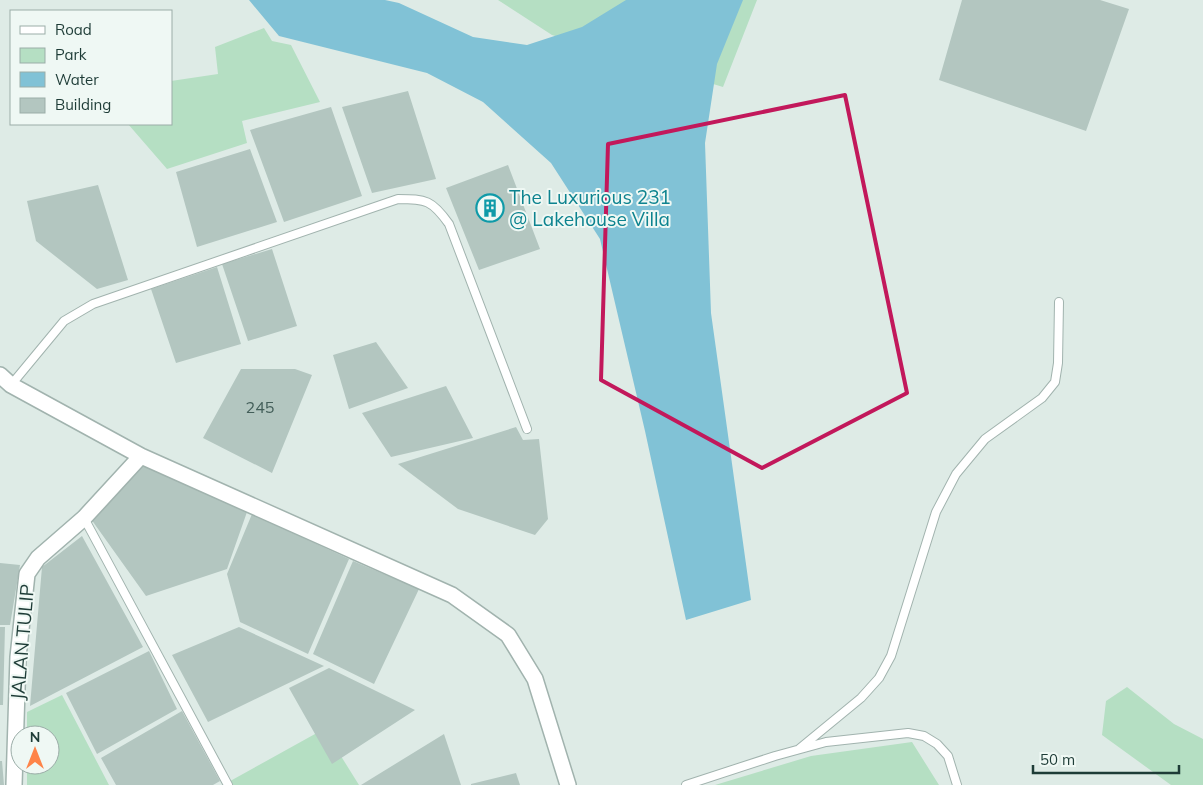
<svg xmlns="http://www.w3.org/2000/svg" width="1203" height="785" viewBox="0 0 1203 785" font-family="Mulish,sans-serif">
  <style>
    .green { fill: #b5dfc3 }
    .water { fill: #81c2d6 }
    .building { fill: #b3c6c0 }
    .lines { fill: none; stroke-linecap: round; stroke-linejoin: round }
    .lane-casing { stroke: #a1b3ae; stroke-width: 10 }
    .street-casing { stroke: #a1b3ae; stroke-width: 18 }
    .lane { stroke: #fff; stroke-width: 8 }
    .street { stroke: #fff; stroke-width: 15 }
    .marked { fill: none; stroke: #c2185b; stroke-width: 4; stroke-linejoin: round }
    .labels { text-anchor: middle; stroke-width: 4; stroke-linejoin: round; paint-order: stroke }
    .number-label { font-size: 16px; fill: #435e59 }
    .culture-label { font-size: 19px; fill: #0d838f; stroke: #eff8f4; text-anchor: start }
    .street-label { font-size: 19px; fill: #1e3c37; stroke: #eff8f4 }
  </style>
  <rect width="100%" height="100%" fill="#deebe6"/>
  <path class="green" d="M498,0H757L723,87L552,35Z
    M264,28L272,41L291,45L320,102L242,121L247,143L167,169L128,124H171V81L218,74L215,47Z
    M1127,687L1174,724L1203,739V785H1171L1102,735L1106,701Z
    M62,695L109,785H27V765H50V735H27V712Z
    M324,729L359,785H223Z
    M912,742L939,785H715L811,756Z"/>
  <path class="water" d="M249,0H385L399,3L473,37L527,45L582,27L626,0H743L717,64L705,143L711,313L751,600L686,620L645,431L600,239L551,163L483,102L427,73L279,36Z"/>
  <path class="building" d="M962,0H1100L1129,9L1086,131L939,80Z
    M408,91L436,179L372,193L342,107Z
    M331,107L362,196L284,222L250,130Z
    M250,149L277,222L197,247L176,172Z
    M508,165L540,249L479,270L446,188Z
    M98,185L128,280L97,289L36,241L27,201Z
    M272,249L297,326L248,341L222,264Z
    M217,267L241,344L176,363L151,289Z
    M376,342L408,388L349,409L333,355Z
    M241,369H295L312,375L272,473L203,438Z
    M446,386L473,438L391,457L362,413Z
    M516,427L523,440L539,439L548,519L535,535L458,509L398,464Z
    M144,465L247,512L227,569L146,596L91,519Z
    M252,514L349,559L308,654L240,622L227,574Z
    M82,536L143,647L30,706L42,567Z
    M353,561L419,589L374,684L313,654Z
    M0,563L20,565L10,625H0Z
    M0,627H5L3,705H0Z
    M239,627L324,666L208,722L172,655Z
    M149,651L177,709L97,754L66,693Z
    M329,668L415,710L332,764L289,688Z
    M182,711L220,781L213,785H116L101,758Z
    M444,734L461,785H361Z
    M0,761H2L4,785H0Z
    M516,773L520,785H471V784Z"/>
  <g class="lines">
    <g class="lane-casing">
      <path id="lane" d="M11,385L64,321L93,304L398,199C426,199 432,200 449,224L527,429
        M84,518L228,785
        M799,749L861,698L879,678L891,656L936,512L956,474L985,439L1042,398L1055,382L1058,363L1059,302
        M686,785L775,756L826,742L908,733L924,736L937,744L948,756L957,785"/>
    </g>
    <g class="street-casing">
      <path id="street" d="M0,375L11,385L141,456L452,595L508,635L535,679L568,785
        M14,785L18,657L27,574L38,558L84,518L141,456"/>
    </g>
    <use href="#lane" class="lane"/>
    <use href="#street" class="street"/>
  </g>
  <path class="marked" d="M845,95L907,393L762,468L601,380L608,144Z"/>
  <defs>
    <g id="building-ring" transform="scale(1.4375)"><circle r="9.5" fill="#eff8f4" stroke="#0f9aa8" stroke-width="1.5"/><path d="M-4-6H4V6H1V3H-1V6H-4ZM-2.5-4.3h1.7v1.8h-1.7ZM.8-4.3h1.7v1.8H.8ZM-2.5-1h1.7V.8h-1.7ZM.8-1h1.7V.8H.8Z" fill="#0f9aa8"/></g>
  </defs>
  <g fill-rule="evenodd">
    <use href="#building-ring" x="490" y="208"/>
  </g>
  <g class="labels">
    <g class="number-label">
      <text x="260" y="413">245</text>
    </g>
    <g class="culture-label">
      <text x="509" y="204">The Luxurious 231<tspan x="509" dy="22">@ Lakehouse Villa</tspan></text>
    </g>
    <g class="street-label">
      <text transform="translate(22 642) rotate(-85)" y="7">JALAN TULIP</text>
    </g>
  </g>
  <rect x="10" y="10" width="162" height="115" fill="#eff8f4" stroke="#9bada8"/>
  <rect x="20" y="26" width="25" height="8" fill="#ffffff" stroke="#9bada8"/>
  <text x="55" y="35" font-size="15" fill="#1e3c37">Road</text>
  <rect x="20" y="48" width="25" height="15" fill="#b5dfc3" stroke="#9bada8"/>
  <text x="55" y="60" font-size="15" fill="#1e3c37">Park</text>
  <rect x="20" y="72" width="25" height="15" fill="#81c2d6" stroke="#9bada8"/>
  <text x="55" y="85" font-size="15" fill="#1e3c37">Water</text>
  <rect x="20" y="98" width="25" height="15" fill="#b3c6c0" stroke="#9bada8"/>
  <text x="55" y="110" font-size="15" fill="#1e3c37">Building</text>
  <g transform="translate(35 750)"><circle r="24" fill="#eff8f4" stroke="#9bada8"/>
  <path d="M0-4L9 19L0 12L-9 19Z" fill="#fe8449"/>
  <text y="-8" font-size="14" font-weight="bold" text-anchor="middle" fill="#1e3c37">N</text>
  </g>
  <path d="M1033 765v8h146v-8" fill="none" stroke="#1e3c37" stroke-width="2.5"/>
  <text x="1040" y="765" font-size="15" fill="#1e3c37" stroke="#eff8f4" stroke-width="4" paint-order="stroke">50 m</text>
</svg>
